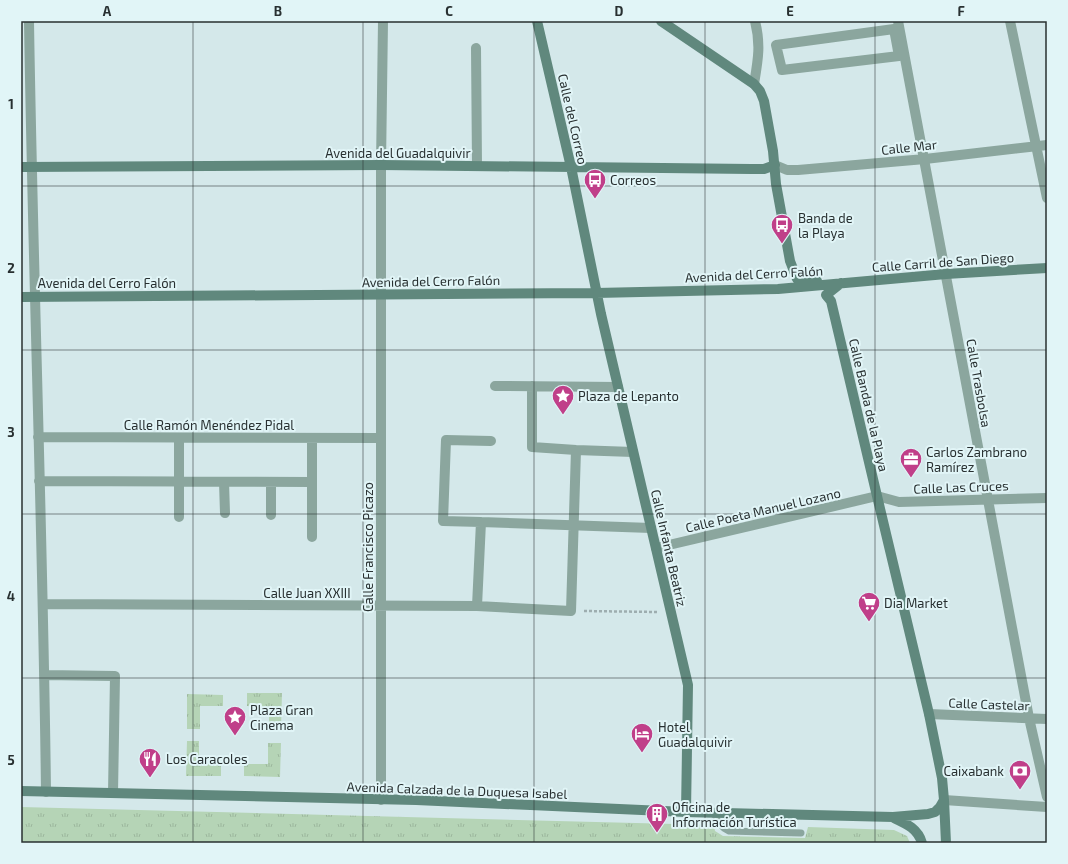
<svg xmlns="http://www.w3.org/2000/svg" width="1068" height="864" viewBox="0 0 1068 864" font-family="'Exo 2',sans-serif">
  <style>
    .park { fill: url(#park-tufts) }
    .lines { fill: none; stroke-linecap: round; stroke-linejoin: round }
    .path { stroke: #9dadaf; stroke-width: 2.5; stroke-dasharray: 3 2; stroke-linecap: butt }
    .lane { stroke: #8ba69e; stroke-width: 7 }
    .street { stroke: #8ba69e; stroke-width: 10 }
    .secondary { stroke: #60887d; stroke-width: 10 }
    .grid { fill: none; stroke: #283031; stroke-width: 1; stroke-opacity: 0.55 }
    .labels { text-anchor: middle; stroke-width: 4; stroke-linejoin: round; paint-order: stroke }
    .street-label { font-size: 13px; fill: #283031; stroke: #e1f5f7 }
    .poi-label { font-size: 13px; fill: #283031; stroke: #e1f5f7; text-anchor: start }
    .neatline { fill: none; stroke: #283031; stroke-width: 1.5 }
    .grid-label { font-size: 13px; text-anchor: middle; font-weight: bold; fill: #283031 }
  </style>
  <defs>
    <pattern id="park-tufts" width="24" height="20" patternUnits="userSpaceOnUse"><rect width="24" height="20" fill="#b5d4b6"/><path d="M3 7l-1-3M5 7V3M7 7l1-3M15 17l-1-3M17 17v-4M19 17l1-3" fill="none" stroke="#9cb69d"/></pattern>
  </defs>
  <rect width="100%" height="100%" fill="#d4e8ea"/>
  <path class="park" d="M247,693H282L281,729H269V707L247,706Z
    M187,694L223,695V706H200V729H187Z
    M187,741H199V763L221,764V776H186Z
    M268,743H281L280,777L244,776V764H268Z
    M21,807L714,825L715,831L723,836L805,838L808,827L894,830L907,836L910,843H21Z"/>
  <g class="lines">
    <path class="path" d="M584,611L657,612"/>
    <path class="lane" d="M714,813C718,821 720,827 729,831L801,833"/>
    <path class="street" d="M29,21C33,278 43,535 46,792
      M898,21L1029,718L1047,797
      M1010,21L1047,198
      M894,29L899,56L782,70L776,45Z
      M476,48L477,166
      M754,84C758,60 761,45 755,21
      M775,165L787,170H798L925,159L1047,145
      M495,386L618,387
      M532,386V447L576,450L633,452
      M38,437L381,438
      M39,481L312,482
      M224,482L225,513
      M271,482V515
      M179,517V438
      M481,522L651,528
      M312,537V438
      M656,548L877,496L899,502L1047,498
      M43,604L477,606L571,611L576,450
      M477,606L481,522L443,521L446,440L491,441
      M44,675L115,676L113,793
      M929,714L1047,719
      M381,800V165L383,21
      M944,800L1047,807"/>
    <path class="secondary" d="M537,21L571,167L601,314L688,685L686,812
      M661,21L754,84L760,91L764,101L773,151L776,184L790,261L797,279L817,281
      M21,167L381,165L751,169H764L775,165
      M841,283L826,295L831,301L877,496L929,714L942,778L944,800L946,843
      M21,297L596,293L778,289L946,274L1047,268
      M21,791L416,800L686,812L893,817L928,814L935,812L940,807L944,800
      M894,818C907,824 918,829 922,843"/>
  </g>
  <path class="grid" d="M193,21V843M363,21V843M534,21V843M705,21V843M875,21V843M21,186H1047M21,350H1047M21,514H1047M21,678H1047"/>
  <defs>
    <g id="bus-pin" transform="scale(1.15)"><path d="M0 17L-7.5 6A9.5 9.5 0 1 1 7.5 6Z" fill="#c03f89" stroke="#e1f5f7"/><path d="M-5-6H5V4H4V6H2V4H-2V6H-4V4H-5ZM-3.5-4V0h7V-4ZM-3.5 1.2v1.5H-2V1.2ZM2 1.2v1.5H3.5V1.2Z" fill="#fff"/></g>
    <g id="sight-pin" transform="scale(1.15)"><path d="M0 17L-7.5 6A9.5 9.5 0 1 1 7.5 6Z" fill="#c03f89" stroke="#e1f5f7"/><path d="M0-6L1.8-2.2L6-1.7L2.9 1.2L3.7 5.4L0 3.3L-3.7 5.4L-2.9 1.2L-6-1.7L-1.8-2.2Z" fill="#fff"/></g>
    <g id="office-pin" transform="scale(1.15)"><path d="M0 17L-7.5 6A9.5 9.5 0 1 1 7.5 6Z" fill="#c03f89" stroke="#e1f5f7"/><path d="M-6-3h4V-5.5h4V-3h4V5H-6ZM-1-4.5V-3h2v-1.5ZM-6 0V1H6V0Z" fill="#fff"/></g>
    <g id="supermarket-pin" transform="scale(1.15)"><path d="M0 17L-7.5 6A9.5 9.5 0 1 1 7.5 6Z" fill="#c03f89" stroke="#e1f5f7"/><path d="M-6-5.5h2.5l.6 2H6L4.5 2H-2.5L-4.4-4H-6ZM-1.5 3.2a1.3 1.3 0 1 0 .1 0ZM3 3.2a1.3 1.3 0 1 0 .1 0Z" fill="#fff"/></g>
    <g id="hotel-pin" transform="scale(1.15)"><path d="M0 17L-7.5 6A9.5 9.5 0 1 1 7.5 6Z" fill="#c03f89" stroke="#e1f5f7"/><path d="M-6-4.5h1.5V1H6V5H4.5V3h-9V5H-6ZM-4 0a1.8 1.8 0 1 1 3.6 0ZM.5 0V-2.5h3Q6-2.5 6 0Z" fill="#fff"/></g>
    <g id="restaurant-pin" transform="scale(1.15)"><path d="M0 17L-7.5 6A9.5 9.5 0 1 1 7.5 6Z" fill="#c03f89" stroke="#e1f5f7"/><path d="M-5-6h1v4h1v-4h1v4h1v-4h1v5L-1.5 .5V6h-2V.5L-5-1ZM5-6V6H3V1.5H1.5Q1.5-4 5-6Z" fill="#fff"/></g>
    <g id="bank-pin" transform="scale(1.15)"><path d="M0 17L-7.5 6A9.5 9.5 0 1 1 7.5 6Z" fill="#c03f89" stroke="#e1f5f7"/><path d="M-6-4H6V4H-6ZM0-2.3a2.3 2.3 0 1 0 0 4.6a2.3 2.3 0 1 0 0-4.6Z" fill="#fff"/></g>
    <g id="building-pin" transform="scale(1.15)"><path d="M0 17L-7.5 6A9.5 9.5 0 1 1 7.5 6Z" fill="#c03f89" stroke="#e1f5f7"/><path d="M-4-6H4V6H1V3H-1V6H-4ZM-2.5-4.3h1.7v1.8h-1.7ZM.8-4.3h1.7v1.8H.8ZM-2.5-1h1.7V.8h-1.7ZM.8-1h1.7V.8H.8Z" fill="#fff"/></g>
  </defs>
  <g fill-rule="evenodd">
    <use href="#bus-pin" x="595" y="180"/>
    <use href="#bus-pin" x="782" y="225"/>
    <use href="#sight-pin" x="563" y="396"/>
    <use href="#office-pin" x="911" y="459"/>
    <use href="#supermarket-pin" x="869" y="603"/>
    <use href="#sight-pin" x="235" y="717"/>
    <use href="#hotel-pin" x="642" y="734"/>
    <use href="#restaurant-pin" x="150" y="759"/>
    <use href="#bank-pin" x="1020" y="771"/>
    <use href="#building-pin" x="657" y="814"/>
  </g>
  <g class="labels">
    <g class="street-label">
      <text transform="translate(573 119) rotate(77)" y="5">Calle del Correo</text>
      <text transform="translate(909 147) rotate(-6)" y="5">Calle Mar</text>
      <text x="398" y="158">Avenida del Guadalquivir</text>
      <text transform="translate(943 262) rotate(-4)" y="5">Calle Carril de San Diego</text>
      <text transform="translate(754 274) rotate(-3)" y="5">Avenida del Cerro Falón</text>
      <text transform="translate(431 281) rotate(-1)" y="5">Avenida del Cerro Falón</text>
      <text x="107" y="288">Avenida del Cerro Falón</text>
      <text transform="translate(979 383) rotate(80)" y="5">Calle Trasbolsa</text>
      <text transform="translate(869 405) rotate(77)" y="5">Calle Banda de la Playa</text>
      <text x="209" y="430">Calle Ramón Menéndez Pidal</text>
      <text transform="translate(961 487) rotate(-2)" y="5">Calle Las Cruces</text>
      <text transform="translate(763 510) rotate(-13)" y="5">Calle Poeta Manuel Lozano</text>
      <text transform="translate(368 547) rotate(-90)" y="5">Calle Francisco Picazo</text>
      <text transform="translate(669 548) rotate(77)" y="5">Calle Infanta Beatriz</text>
      <text x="307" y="598">Calle Juan XXIII</text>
      <text transform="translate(989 704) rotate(2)" y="5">Calle Castelar</text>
      <text transform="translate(457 790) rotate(2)" y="5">Avenida Calzada de la Duquesa Isabel</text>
    </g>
    <g class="poi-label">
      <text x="610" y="185">Correos</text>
      <text x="798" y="223">Banda de<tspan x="798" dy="15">la Playa</tspan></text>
      <text x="578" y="401">Plaza de Lepanto</text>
      <text x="926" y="457">Carlos Zambrano<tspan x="926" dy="15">Ramírez</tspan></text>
      <text x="884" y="608">Dia Market</text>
      <text x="250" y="715">Plaza Gran<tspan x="250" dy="15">Cinema</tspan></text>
      <text x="658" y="732">Hotel<tspan x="658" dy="15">Guadalquivir</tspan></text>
      <text x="166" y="764">Los Caracoles</text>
      <text x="1004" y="776" text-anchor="end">Caixabank</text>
      <text x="672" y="812">Oficina de<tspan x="672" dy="15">Información Turística</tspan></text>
    </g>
  </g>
  <rect width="1068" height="864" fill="none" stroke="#e1f5f7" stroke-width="44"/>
  <rect x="22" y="22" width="1024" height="820" class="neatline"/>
  <g class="grid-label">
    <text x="107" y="16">A</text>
    <text x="278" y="16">B</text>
    <text x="449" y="16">C</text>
    <text x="619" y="16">D</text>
    <text x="790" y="16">E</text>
    <text x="961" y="16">F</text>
    <text x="11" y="109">1</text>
    <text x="11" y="273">2</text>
    <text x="11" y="437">3</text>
    <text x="11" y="601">4</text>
    <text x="11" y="765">5</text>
  </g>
</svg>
